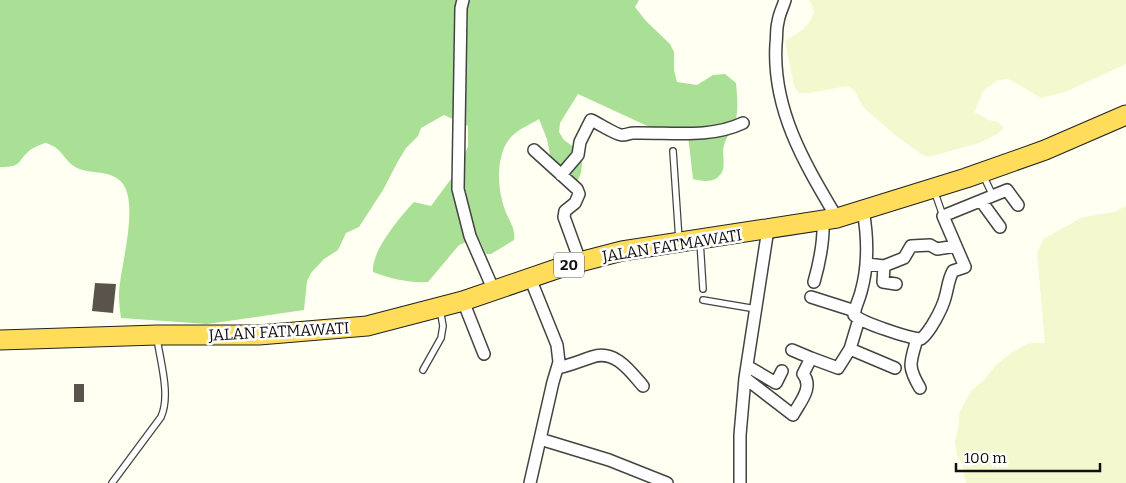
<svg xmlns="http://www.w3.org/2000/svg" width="1126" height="483" viewBox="0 0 1126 483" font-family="Bitter,serif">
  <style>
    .farmland { fill: #f4f8cf }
    .forest { fill: #a9e095 }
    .building { fill: #5a534b }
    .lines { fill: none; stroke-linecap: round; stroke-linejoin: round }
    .service-casing { stroke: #434343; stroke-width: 8 }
    .minor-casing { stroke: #434343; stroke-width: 14 }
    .trunk-casing { stroke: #212121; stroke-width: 21 }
    .service { stroke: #fff; stroke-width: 5.5 }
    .minor { stroke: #fff; stroke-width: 11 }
    .trunk { stroke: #ffdc59; stroke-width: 19 }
    .labels { text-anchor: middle; stroke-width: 5; stroke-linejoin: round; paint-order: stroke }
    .shield { fill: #fff; stroke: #585858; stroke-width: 1 }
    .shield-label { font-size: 15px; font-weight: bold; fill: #101010 }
    .street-label { font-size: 16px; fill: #101010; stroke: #fff }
  </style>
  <rect width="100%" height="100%" fill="#fffff2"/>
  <path class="farmland" d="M808,0H1126V64L1065,92L1041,98L1016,83L1008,79L998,80L984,90L974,112L989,120L998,122L1004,128L997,134L979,143L929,157L921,154L895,135L863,107L854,90L847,86L810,93H799L794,86L785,41L805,28L810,21L814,13L812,4Z
    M1126,206V483H966L962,464L957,456L955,442L959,423V414L971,391L985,379L996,365L1011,353L1030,343H1045L1037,253L1043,239L1083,217L1114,212Z"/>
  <path class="forest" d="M0,0H639L635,7L646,21L670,44L674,52V70L677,82L697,85L713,75L725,74L736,83C737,95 739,110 735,122C732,132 725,137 723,150C723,158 726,170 719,176C713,183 701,181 693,179L688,135L654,129L578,94L560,123L559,132L564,140L583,154L581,173L577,182L559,175L552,166L547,139L539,119C531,124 519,129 512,136C495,153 497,189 505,210C509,221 516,228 514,240L491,254H486L480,241L477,238L459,245L428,282C410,283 391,279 373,272C371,251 400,217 414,202L431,206L451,179L468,147V126L444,115L421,128L418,136L406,148L397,163L383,190L359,227L346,233L338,250L324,259L311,273L307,281L304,310L207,324L121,318C120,311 119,303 119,295C119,269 143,196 118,179C106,170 90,174 77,168C63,161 63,147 45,143C40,145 34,147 30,150C16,162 23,167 0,167Z"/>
  <path class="building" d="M95,283L116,284L113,313L92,311Z
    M74,384H84V402H74Z"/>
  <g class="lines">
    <g class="service-casing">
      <path id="service" d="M673,151L679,240
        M983,175L993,196
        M934,190L943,216
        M700,241L703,289
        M703,300L756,309
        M423,370L441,338L443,326L440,309
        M112,483L161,417C171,395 160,361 157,338"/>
    </g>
    <g class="minor-casing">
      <path id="minor" d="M463,0L461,8L458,189L470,236L494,291
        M785,0C783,7 779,14 778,22C776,29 777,37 776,44C772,110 805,164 837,218
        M534,150L577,189L579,194L575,203L565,211L564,217L580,261
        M561,175L578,155L580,142L591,120C598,123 616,135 622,135C626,135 630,133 633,133C670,132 709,139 743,123
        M981,201L1000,227
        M863,210C868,238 869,264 861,292C859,300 855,307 854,315C862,323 909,338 921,339C930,332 942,309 945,298C948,288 948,280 953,271L965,267L943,216L1007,190L1018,205
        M867,264L884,266L904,258L911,246L930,245L937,249L956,246
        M884,266L883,282L896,284
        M530,278L557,345L559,362L553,382L530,483
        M814,282C820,261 824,242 823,220
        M811,297L855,311
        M463,301L484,354
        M917,339C910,363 907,366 920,388
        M850,349L895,368
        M792,350L811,358
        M747,366L776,383L782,371
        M558,368C571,365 580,361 592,357C615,349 630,371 643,386
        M745,378L793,415C800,402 814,387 803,374L811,358L838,368L850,349L859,319
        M540,439L609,460L667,483
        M740,483V435L745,378L768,229"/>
    </g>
    <g class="trunk-casing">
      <path id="trunk" d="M0,340L157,335H259L367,326L463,301L568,265L622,251L837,218L966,178L1045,150L1126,115"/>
    </g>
    <use href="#service" class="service"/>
    <use href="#minor" class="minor"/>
    <use href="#trunk" class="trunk"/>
  </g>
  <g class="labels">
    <rect class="shield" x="554" y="252.5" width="30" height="25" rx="4"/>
    <g class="shield-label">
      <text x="569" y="270">20</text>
    </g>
    <g class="street-label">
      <text transform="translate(672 245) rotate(-9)" y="6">JALAN FATMAWATI</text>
      <text transform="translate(279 331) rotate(-3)" y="6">JALAN FATMAWATI</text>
    </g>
  </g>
  <path d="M956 463v8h144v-8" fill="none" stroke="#101010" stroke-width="2.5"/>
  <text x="964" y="463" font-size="15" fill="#101010" stroke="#ffffff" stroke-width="4" paint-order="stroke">100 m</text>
</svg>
